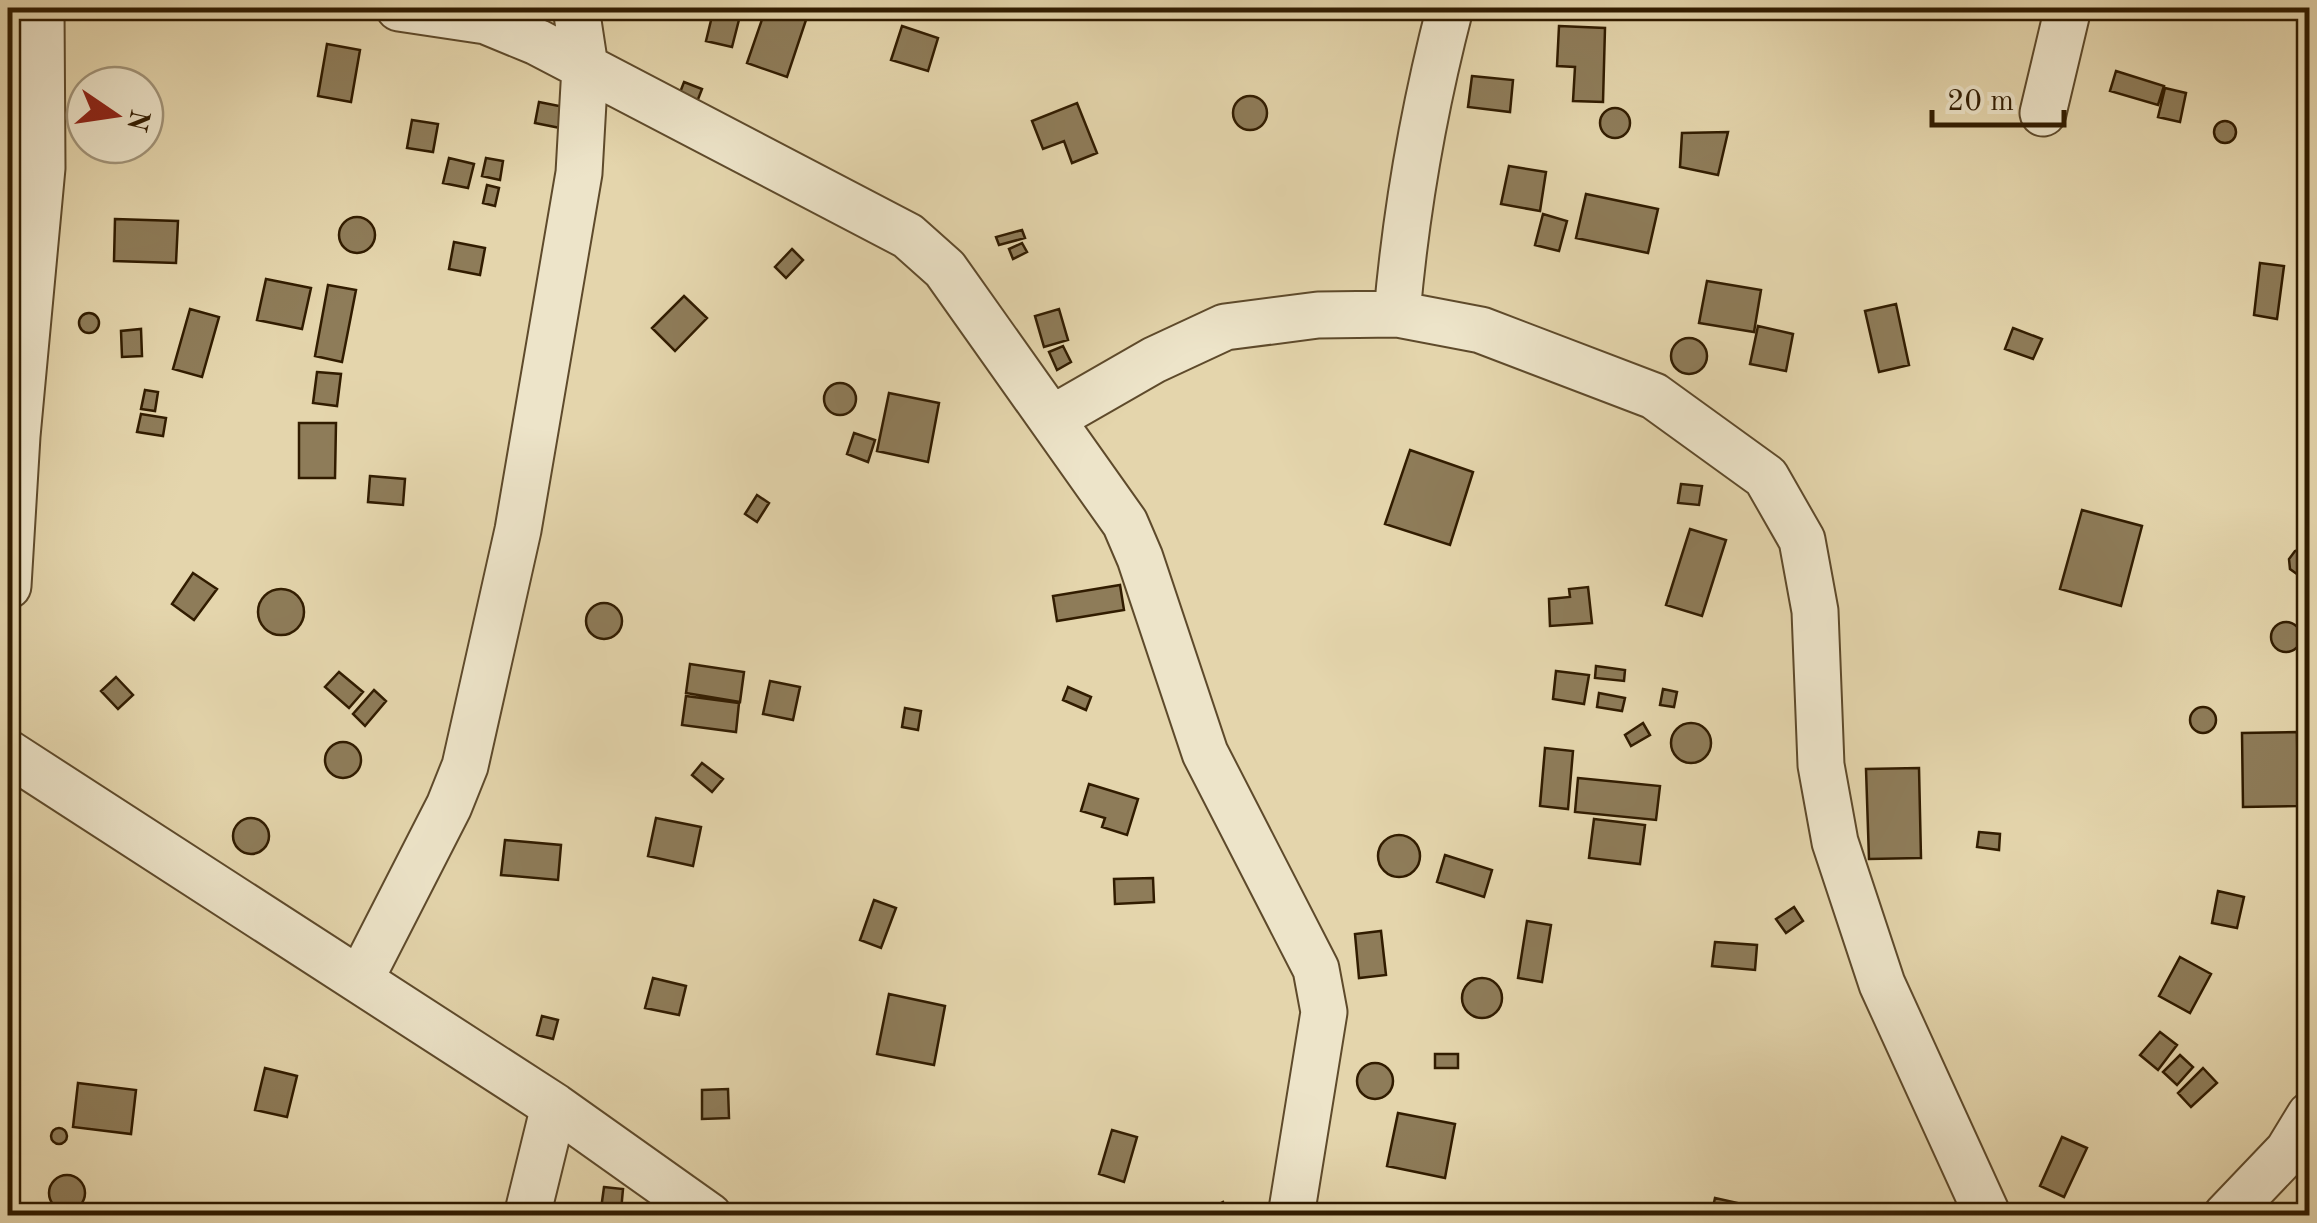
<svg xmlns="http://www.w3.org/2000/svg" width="2317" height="1223" viewBox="0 0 2317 1223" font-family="'Old Standard TT',serif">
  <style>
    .building { fill: #8e7c59; stroke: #311c00; stroke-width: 2.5 }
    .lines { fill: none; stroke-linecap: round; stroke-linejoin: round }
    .street-casing { stroke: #5e4a2b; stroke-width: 49 }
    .street { stroke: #ede4c9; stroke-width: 45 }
  </style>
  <rect width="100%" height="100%" fill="#e4d5ac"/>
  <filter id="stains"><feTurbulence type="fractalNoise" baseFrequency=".002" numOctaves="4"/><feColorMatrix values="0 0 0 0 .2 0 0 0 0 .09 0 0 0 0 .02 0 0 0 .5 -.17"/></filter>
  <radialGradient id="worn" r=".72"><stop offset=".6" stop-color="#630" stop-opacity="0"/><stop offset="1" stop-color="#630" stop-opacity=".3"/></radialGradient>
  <path class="building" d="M714,8H742L732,47L706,41Z
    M766,8H810L787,77L747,63Z
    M902,26L938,38L928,71L891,60Z
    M1559,26L1605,28L1603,102L1573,101L1575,67L1557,66Z
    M327,44L360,50L351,102L318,96Z
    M2116,71L2164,86L2158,105L2110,91Z
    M1472,76L1513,80L1510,112L1468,107Z
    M684,82L702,89L697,102L679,95Z
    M2165,88L2186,93L2180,122L2158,117Z
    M1233 113a17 17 0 1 1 34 0a17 17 0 1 1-34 0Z
    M539,102L569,108L565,129L535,123Z
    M1077,103L1097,153L1072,163L1064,141L1043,149L1032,121Z
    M1600 123a15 15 0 1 1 30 0a15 15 0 1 1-30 0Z
    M412,120L438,124L433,152L407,148Z
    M2214 132a11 11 0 1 1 22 0a11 11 0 1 1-22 0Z
    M1728,132L1718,175L1680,167L1682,133Z
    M449,158L474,164L468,188L443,183Z
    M486,158L503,161L500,180L482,176Z
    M1509,166L1546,172L1540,211L1501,204Z
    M487,185L499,188L495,206L483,203Z
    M1586,194L1658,209L1648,253L1576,238Z
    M1543,214L1567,221L1559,251L1535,245Z
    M339 235a18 18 0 1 1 36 0a18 18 0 1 1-36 0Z
    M115,219L178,221L176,263L114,261Z
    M1022,230L1025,238L999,245L996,237Z
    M454,242L485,248L480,275L449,269Z
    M1022,243L1027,252L1013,259L1009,249Z
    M792,249L803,260L786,278L775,267Z
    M2260,263L2284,266L2277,319L2254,315Z
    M266,279L311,288L302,329L257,320Z
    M1707,281L1761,290L1754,332L1699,323Z
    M328,285L356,290L342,362L315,356Z
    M684,296L707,318L675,351L652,328Z
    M1896,304L1909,365L1879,372L1865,311Z
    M190,309L219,317L202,377L173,369Z
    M1059,309L1068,340L1044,347L1035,316Z
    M79 323a10 10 0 1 1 20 0a10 10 0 1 1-20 0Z
    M1758,326L1793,334L1786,371L1750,364Z
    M2013,328L2042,339L2033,359L2005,349Z
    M141,329L142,356L122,357L121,331Z
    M1671 356a18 18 0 1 1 36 0a18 18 0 1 1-36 0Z
    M1063,346L1071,362L1057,370L1049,352Z
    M317,372L341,374L337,406L313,403Z
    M824 399a16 16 0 1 1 32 0a16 16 0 1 1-32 0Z
    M145,390L158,392L155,411L141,409Z
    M889,393L939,403L928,462L877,451Z
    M141,414L166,418L163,436L137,432Z
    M299,423H336L335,478H299Z
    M854,433L875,440L868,462L847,454Z
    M1410,450L1473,472L1450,545L1385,524Z
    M370,476L405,479L403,505L368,502Z
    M1681,484L1702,486L1699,505L1678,503Z
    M757,495L769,503L757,522L745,514Z
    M2082,510L2142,526L2121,606L2060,589Z
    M1690,529L1726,540L1702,616L1666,605Z
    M2304,548L2310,550V576L2301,577L2290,569L2289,559L2295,551Z
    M193,573L217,589L194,620L172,604Z
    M1120,585L1124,610L1057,621L1053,596Z
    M1588,587L1592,623L1550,626L1549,599L1570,597L1569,589Z
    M258 612a23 23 0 1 1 46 0a23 23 0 1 1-46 0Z
    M586 621a18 18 0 1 1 36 0a18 18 0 1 1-36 0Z
    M2271 637a15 15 0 1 1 30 0a15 15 0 1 1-30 0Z
    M690,664L744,672L740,702L686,693Z
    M1596,666L1625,670L1624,681L1595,678Z
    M1556,671L1589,675L1584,704L1553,699Z
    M339,672L363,692L349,708L325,687Z
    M116,677L133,695L118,709L101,691Z
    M770,681L800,687L793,720L763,714Z
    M1068,687L1091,697L1086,710L1063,700Z
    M1663,689L1677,692L1674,707L1660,705Z
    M374,690L386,701L365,726L353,714Z
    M1599,693L1625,698L1622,711L1597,707Z
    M686,696L739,703L736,732L682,725Z
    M2190 720a13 13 0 1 1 26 0a13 13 0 1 1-26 0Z
    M905,708L921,711L918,730L902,727Z
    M1643,723L1650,735L1631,746L1625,735Z
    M1671 743a20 20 0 1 1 40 0a20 20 0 1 1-40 0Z
    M2297,732L2298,806L2243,807L2242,733Z
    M325 760a18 18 0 1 1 36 0a18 18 0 1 1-36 0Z
    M1545,748L1573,751L1568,809L1540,806Z
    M702,763L723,779L712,792L692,775Z
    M1919,768L1921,858L1869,859L1866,769Z
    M1578,778L1660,786L1656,820L1575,812Z
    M1089,784L1138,799L1127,835L1102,827L1105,818L1081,811Z
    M656,818L701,827L693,866L648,856Z
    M233 836a18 18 0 1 1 36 0a18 18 0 1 1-36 0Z
    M1594,819L1645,825L1640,864L1589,858Z
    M1979,832L2000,834L1999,850L1977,847Z
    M1378 856a21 21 0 1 1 42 0a21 21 0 1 1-42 0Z
    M505,840L561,845L558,880L501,875Z
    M1445,855L1492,870L1484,897L1437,882Z
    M1153,878L1154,902L1115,904L1114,879Z
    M2218,891L2244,897L2237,928L2212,923Z
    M874,900L896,908L881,948L860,940Z
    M1794,907L1803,921L1786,933L1776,919Z
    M1527,921L1551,925L1542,982L1518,978Z
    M1381,931L1386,975L1359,978L1355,934Z
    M1715,942L1757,945L1755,970L1712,966Z
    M2180,957L2211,974L2190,1013L2159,996Z
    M1462 998a20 20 0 1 1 40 0a20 20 0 1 1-40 0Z
    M653,978L686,986L679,1015L645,1008Z
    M889,994L945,1006L934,1065L877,1054Z
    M542,1016L558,1020L553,1039L537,1035Z
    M2160,1032L2177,1045L2158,1070L2140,1055Z
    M1435,1054H1458V1068H1435Z
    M2180,1055L2193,1067L2177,1085L2163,1072Z
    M1357 1081a18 18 0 1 1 36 0a18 18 0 1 1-36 0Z
    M265,1068L297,1076L287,1117L255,1110Z
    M2203,1068L2217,1083L2191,1107L2178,1093Z
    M78,1083L136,1090L131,1134L73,1127Z
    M728,1089L729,1118L702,1119V1090Z
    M1398,1113L1455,1124L1445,1178L1387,1166Z
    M51 1136a8 8 0 1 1 16 0a8 8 0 1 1-16 0Z
    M1112,1130L1137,1137L1124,1182L1099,1174Z
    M2062,1137L2087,1148L2064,1197L2040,1186Z
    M49 1193a18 18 0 1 1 36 0a18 18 0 1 1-36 0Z
    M604,1187L623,1189L621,1211L601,1209Z
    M1715,1198L1755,1207L1753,1216H1711Z
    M1223,1202L1230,1216H1213L1210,1209Z"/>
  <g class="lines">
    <g class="street-casing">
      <path id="street" d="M399,8L486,21L537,42L908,236L945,269L1125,523L1140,558L1205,753L1316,969L1324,1012L1291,1216
        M2043,113L2068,8
        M1397,314C1406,210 1424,108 1450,8
        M1053,418L1154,360L1225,327L1318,315L1397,314L1481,330L1654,396L1766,477L1802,540L1815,611L1821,765L1835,842L1882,984L1988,1216
        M8,586L17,436L42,168L41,8
        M8,753L554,1106L709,1216
        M360,980L449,806L465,766L518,530L579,173L585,67L576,8
        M527,1216L554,1106
        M2226,1216L2288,1151L2310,1115"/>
    </g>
    <use href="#street" class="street"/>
  </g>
  <rect width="2317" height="1223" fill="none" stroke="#e4d5ac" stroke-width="40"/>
  <rect x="10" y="10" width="2297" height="1203" fill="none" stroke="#311c00" stroke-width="5"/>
  <rect x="20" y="20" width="2277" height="1183" fill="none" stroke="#311c00" stroke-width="2.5"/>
  <g transform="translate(115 115) rotate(103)"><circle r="48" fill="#ede4c9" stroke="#a29479" stroke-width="2.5"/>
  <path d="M0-8L18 38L0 25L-18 38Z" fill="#8f2418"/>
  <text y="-15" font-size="28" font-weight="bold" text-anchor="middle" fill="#311c00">N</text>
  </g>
  <path d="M1932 110v15h132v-15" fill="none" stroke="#311c00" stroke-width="5"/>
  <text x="1947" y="110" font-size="30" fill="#311c00" stroke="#ede4c9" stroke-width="8" paint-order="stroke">20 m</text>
  <rect width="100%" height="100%" filter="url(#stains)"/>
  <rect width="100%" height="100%" fill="url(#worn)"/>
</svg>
